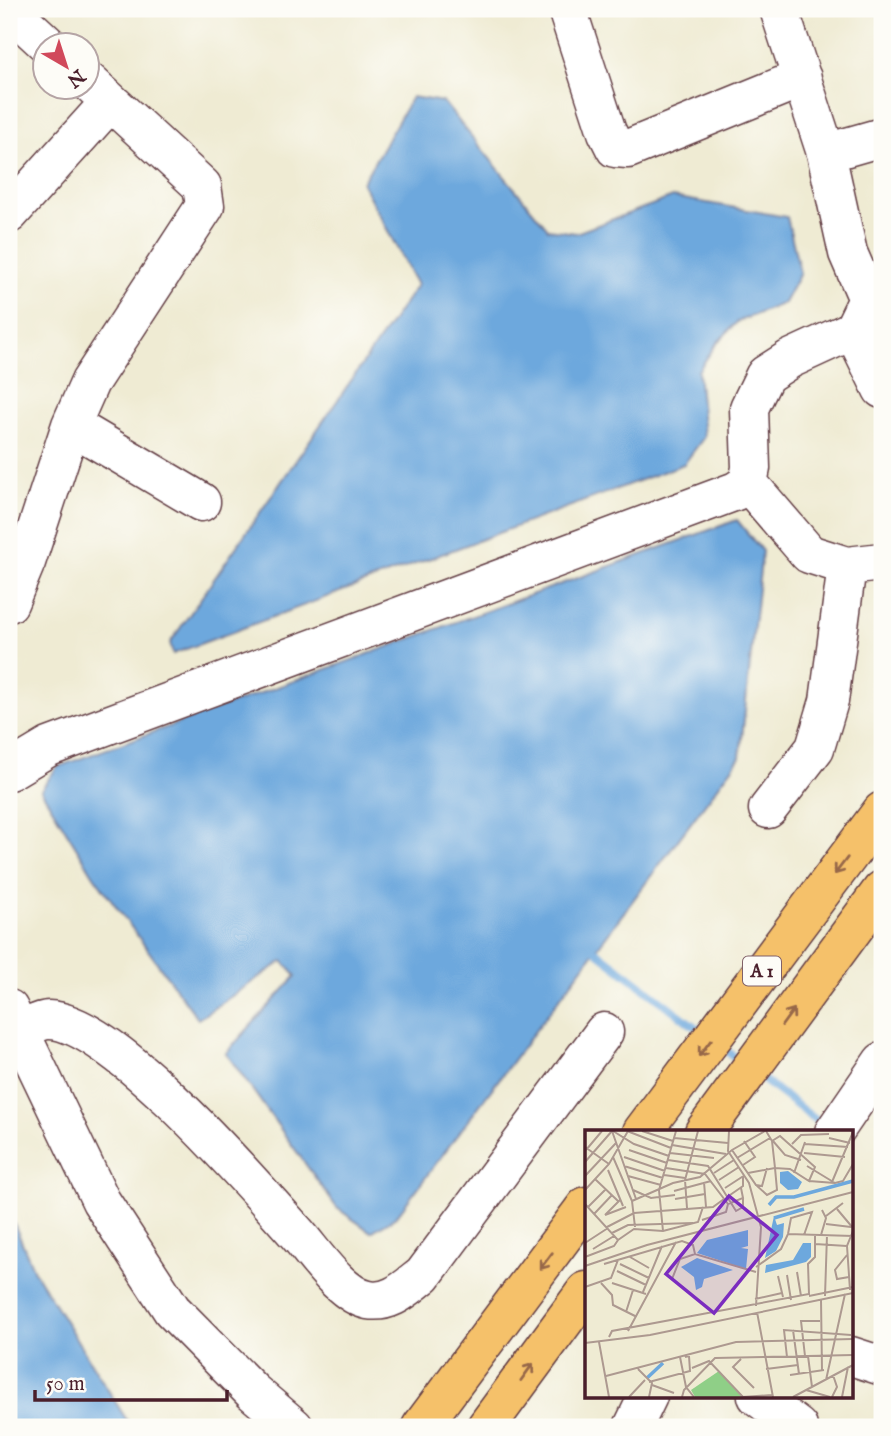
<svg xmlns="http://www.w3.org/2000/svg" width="891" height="1436" viewBox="0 0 891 1436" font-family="'IM FELL English',serif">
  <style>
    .water { fill: #6da8dd; stroke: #5c6484; stroke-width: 2 }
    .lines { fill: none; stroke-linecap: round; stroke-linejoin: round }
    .stream { stroke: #6da8dd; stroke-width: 8 }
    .minor-casing { stroke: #633e44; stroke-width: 41 }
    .highway-casing { stroke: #633e44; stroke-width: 41 }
    .minor { stroke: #fff; stroke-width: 38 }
    .highway { stroke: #f5c16b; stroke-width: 38 }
    .oneway { stroke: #976848 }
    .labels { text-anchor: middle; stroke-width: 7; stroke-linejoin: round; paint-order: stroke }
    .shield { fill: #fdfcf7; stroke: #806168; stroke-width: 2 }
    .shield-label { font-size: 18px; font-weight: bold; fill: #4a1f2b }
    .inset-river { fill: none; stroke: #6da8dd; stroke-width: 3.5 }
    .inset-road { fill: none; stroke: #ad9990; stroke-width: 2 }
    .view { fill: #7b2cbf; fill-opacity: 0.15; stroke: #7b2cbf; stroke-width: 3.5 }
    .inset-edge { fill: none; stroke: #4a1f2b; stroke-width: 3.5 }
  </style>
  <rect width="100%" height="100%" fill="#fdfcf7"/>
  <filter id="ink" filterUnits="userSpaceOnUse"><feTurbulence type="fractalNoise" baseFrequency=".0143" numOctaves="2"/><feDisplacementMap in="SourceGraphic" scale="14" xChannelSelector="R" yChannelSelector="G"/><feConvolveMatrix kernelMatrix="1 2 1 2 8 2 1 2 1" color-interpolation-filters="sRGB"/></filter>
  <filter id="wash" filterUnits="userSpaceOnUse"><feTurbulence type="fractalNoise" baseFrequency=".00686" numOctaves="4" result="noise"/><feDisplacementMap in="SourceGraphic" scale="28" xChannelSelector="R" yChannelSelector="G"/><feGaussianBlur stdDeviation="1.57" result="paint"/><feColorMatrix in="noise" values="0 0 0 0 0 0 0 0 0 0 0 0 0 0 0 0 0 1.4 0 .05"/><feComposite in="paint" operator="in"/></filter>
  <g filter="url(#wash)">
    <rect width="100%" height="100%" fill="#efebd3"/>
    <path class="water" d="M412,97L443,102L548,229L576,233L673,197L787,217L800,273L784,303L737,322L717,343L698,371L704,437L684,464L173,654L170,643L417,285L362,183Z
      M737,520L762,551L740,757L396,1217L371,1232L337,1208L226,1053L296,976L283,961L198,1019L94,876L41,790L57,767Z
      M9,1212L34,1271L131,1427H9Z"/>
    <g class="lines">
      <path class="stream" d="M596,951L703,1033
        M719,1045L742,1063
        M757,1075L825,1127"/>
    </g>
  </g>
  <g filter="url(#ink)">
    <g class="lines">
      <g class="minor-casing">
        <path id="minor" d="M9,9L49,46
          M567,9L607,132L615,148L628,149L802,78
          M826,153L882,137
          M9,214L110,102
          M853,330L882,389
          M71,425L201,502
          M748,483L809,554L847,566L882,562
          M9,603L26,562L71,425L90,382L205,206L202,186L88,81
          M9,771L49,747L736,491L748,483L751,468L749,408L765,375L790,359L853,330L868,299L848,253L826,153L779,9
          M768,809L815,748L829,701L847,566
          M9,1009L101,1201L172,1310L253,1392L294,1427
          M19,1031C27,1028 40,1020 49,1020C113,1021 255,1187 299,1236C316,1256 342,1295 368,1300C391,1304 406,1288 423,1275L604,1032
          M834,1132L882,1062
          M851,1356L882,1366
          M757,1396L798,1427
          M633,1427L648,1396"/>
      </g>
      <g class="highway-casing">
        <path id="highway" d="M642,1132L882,811
          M704,1132L882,890
          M421,1427L586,1206
          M486,1427L586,1291"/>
      </g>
      <use href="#minor" class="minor"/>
      <use href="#highway" class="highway"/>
    </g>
    <defs><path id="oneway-shaft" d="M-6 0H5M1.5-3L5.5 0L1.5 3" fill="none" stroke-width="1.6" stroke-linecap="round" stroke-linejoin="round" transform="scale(1.75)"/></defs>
    <g class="oneway">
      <use href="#oneway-shaft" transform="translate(841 866) rotate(127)"/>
      <use href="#oneway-shaft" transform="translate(788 1017) rotate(-54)"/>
      <use href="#oneway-shaft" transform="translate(705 1048) rotate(127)"/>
      <use href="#oneway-shaft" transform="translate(546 1261) rotate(127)"/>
      <use href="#oneway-shaft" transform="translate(527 1372) rotate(-54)"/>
    </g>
  </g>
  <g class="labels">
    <rect class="shield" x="743" y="956.5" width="38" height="29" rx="5"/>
    <g class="shield-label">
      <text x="762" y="977">A 1</text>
    </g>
  </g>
  <g transform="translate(585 1130)">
    <rect width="268" height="268" fill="#efebd3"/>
    <path d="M134,241L157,267H110L106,260Z" fill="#8fcf87"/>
    <path d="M203,41L217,52L213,59L203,60L195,53V42ZM189,86L192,95L199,93L198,107L191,121L180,128ZM163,100V116L156,118L163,119L161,139L112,123L122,110ZM218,113H226V127L221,132L180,143L181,135L208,130ZM112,128L148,140L119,149L117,157L111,160L109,147L96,137Z" fill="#6da8dd"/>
    <path class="inset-river" d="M184,75L191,67H209L268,51M189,88L219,79M62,248L78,233"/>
    <path class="inset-road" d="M27,1L51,69M28,1L49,14L84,26M42,1L86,18M57,1L88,11M144,1L143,21L164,53L176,97L171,176M89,8L143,13M244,8L265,13M188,11L200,25L216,30M207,14L216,5L244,4M220,14L263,17M87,15L141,24M0,17L24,34M1,20L17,1M44,20L82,33M147,20L171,55L177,56L182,38M85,23L129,28M219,23L260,27M28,27L47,71L50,97M39,27L80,41M152,28L185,8M83,30L123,36L151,81L158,77V68M0,32L27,1M158,35L170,27L159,11M39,36L78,48M222,36L250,53L258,51L268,34M81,38L120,44L143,74M23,40L38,76M129,43L149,30M163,43L190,38L187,11L181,1M209,43L220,12M79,45L100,48M0,46L31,13M43,46L76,55M10,49L33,71M134,50L154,37M224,51L250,53M119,52L121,77M247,52L268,2M171,55L182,65L192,60L190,38L205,39L224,51L230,37L195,6L187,11M140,58L160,45M0,60L24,34L43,1M48,60L66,68L90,65M89,61L126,51M145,65L158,56V46M90,69L120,64M47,71L88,53L115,47L147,20L180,1M0,74L33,110L29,116L0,127M3,77L21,59M102,78L100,50L113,1M252,79L268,98M9,84L27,65M20,85L41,77M20,85L35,70M241,86L258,73M117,90L141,82L143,74L158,68L156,58M241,94L266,97M22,97L49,83L128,77L139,69M78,101L74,60L91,1M27,103L43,95L108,93M203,104L206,88L227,82L219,105M236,105L241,88L237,80M33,110L49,99L78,101L113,92L118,77M0,113L23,98M230,114L262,116M8,119L29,106M262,125L250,140L252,149L264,147M45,127L64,138M19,134L97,111L108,115L110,124M35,134L64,148M0,136L62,115L268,62M171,137L196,119L203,104L268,106M32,141L61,155M212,142L216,166M202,145L206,170M193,146L198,167M87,149L95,129L110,124L171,142M16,153L27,165L28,175L50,186M27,153L61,164M0,157L26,148L33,130M265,160L262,116L268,101M58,162L77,116M224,166L268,157M240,166L242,105M170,169L197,163M236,169L237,241M41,182L48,160M172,182L188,267M208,200L214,244M43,201L91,112M24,207L27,201L224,164L223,134L230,127V105M14,212L24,267M0,213L65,205L268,163M220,226L216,191H235M223,226L227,257M95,227L101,257L109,267M202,227L199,200L266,205M156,229L148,237L169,258M107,238L124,231L158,267M53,239L67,253L64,267M181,239L213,235M205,245L239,240M21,246L151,212L268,209M241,250L260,164M64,252L105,241L104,226L100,227M67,255L89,263M221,260L245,267M44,267L60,250M97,267L99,260L130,228L268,225M157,267L187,265M208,267L268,235M247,267L252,257L248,245M257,267L263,237"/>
    <path class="view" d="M144,66L192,105L129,183L81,144Z"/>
    <rect width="268" height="268" class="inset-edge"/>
  </g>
  <rect width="891" height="1436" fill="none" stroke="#fdfcf7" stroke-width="35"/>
  <g transform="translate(66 66) rotate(141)"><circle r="33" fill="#fdfcf7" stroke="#b5a4a5" stroke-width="2"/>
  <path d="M0-5L12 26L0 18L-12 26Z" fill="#d1495b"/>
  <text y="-10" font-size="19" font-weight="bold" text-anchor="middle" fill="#4a1f2b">N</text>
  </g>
  <path d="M35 1390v10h192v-10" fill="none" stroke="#4a1f2b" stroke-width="3.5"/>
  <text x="46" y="1390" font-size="21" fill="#4a1f2b" stroke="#fdfcf7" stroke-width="5" paint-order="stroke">50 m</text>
</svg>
